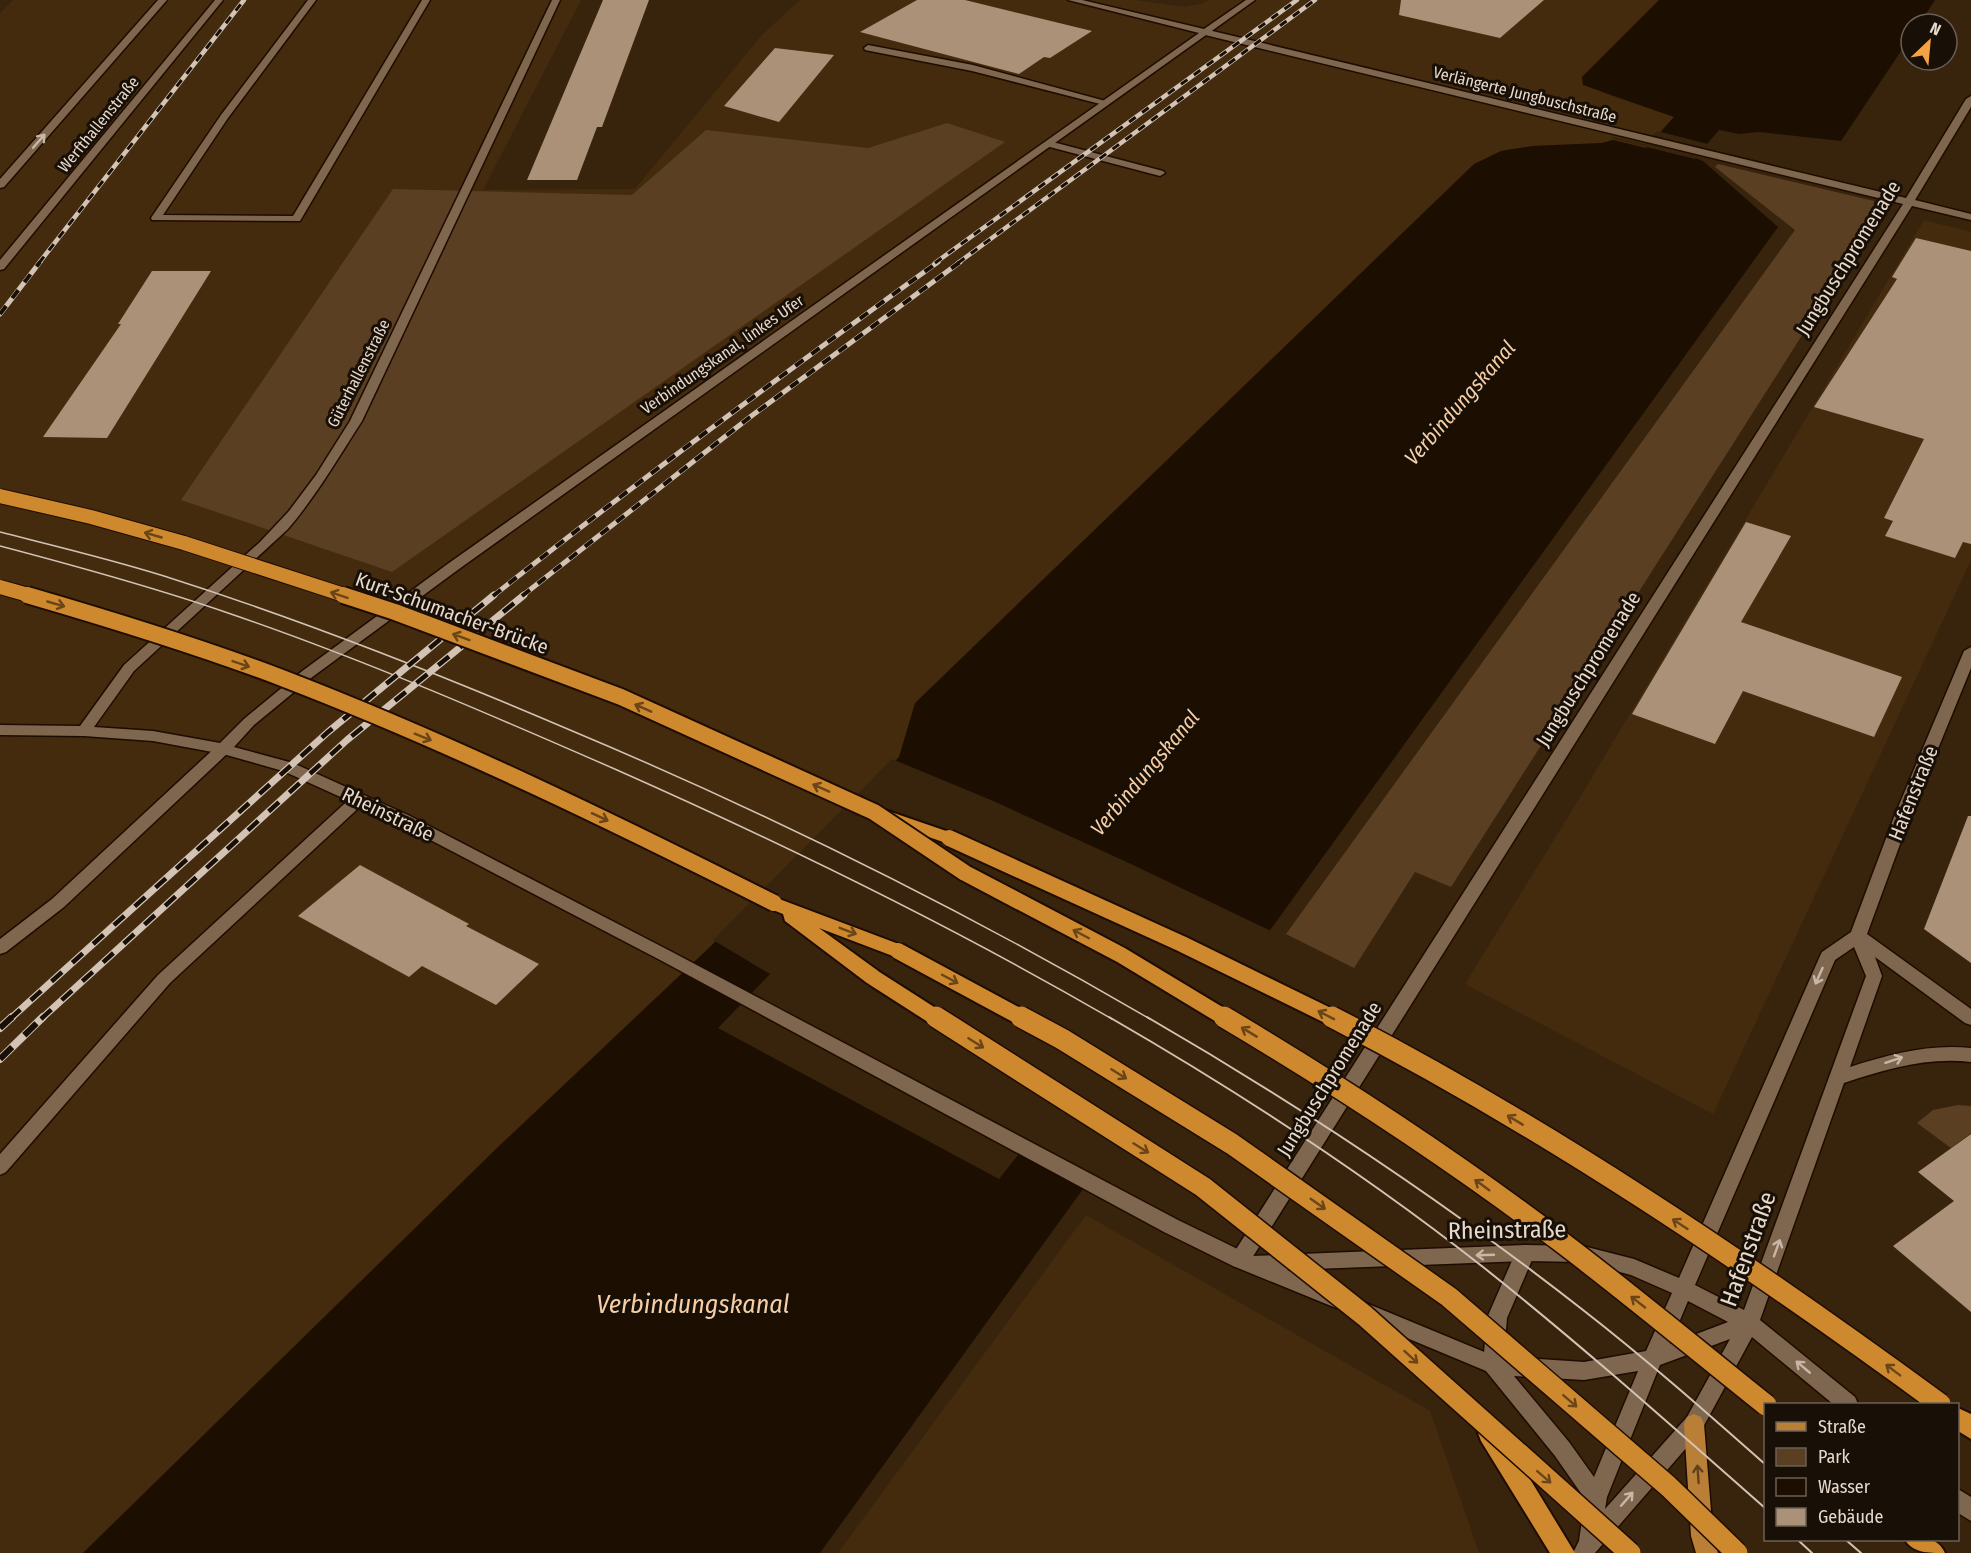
<svg xmlns="http://www.w3.org/2000/svg" width="1971" height="1553" viewBox="0 0 1971 1553" font-family="'Fira Sans Condensed',sans-serif">
  <style>
    .built { fill: #442b0e }
    .green { fill: #5a3f23 }
    .water { fill: #1c0e01 }
    .pier { fill: #38240d }
    .building { fill: #aa9178 }
    .lines { fill: none; stroke-linecap: round; stroke-linejoin: round }
    .service-casing { stroke: #1e0c00; stroke-width: 3 }
    .pedestrian-casing { stroke: #1e0c00; stroke-width: 3 }
    .minor-casing { stroke: #1e0c00; stroke-width: 3 }
    .primary-casing { stroke: #1e0c00; stroke-width: 3 }
    .trunk-casing { stroke: #1e0c00; stroke-width: 4 }
    .service { fill: #7e664f; fill-rule: evenodd }
    .pedestrian { fill: #7e664f; fill-rule: evenodd }
    .minor { fill: #7e664f; fill-rule: evenodd }
    .primary { fill: #ba7f36; fill-rule: evenodd }
    .trunk { fill: #ce882e; fill-rule: evenodd }
    .tram-far1 { stroke: #d2c3b5; stroke-width: 1.5 }
    .tram { stroke: #d2c3b5; stroke-width: 2 }
    .rail-far3-casing { stroke: #d2c3b5; stroke-width: 4.5 }
    .rail-far2-casing { stroke: #d2c3b5; stroke-width: 5 }
    .rail-far1-casing { stroke: #d2c3b5; stroke-width: 7 }
    .rail-casing { stroke: #d2c3b5; stroke-width: 8 }
    .rail-far3 { stroke: #180f06; stroke-width: 3; stroke-dasharray: 8; stroke-linecap: butt }
    .rail-far2 { stroke: #180f06; stroke-width: 4; stroke-dasharray: 10; stroke-linecap: butt }
    .rail-far1 { stroke: #180f06; stroke-width: 4.5; stroke-dasharray: 14; stroke-linecap: butt }
    .rail { stroke: #180f06; stroke-width: 6; stroke-dasharray: 17; stroke-linecap: butt }
    .trunk-bridge-far2-casing { stroke: #1e0c00; stroke-width: 16; stroke-linecap: butt }
    .trunk-bridge-far1-casing { stroke: #1e0c00; stroke-width: 20; stroke-linecap: butt }
    .trunk-bridge-casing { stroke: #1e0c00; stroke-width: 24; stroke-linecap: butt }
    .trunk-bridge-far2 { stroke: #ce882e; stroke-width: 14 }
    .trunk-bridge-far1 { stroke: #ce882e; stroke-width: 16 }
    .trunk-bridge { stroke: #ce882e; stroke-width: 21 }
    .oneway { stroke: #c8b6a6 }
    .oneway2 { stroke: #6a4518 }
    .oneway3 { stroke: #61411c }
    .labels { text-anchor: middle; stroke-width: 6; stroke-linejoin: round; paint-order: stroke }
    .far-street-label { font-size: 16px; fill: #e7d9cc; stroke: #180f06 }
    .street-label { font-size: 20px; fill: #e7d9cc; stroke: #180f06 }
    .water-label { font-size: 21px; font-style: italic; fill: #f7cea4; stroke: #180f06 }
    .near-street-label { font-size: 24px; fill: #e7d9cc; stroke: #180f06 }
    .near-water-label { font-size: 26px; font-style: italic; fill: #f7cea4; stroke: #180f06 }
  </style>
  <rect width="100%" height="100%" fill="#38240d"/>
  <path class="built" d="M13,0H581L483,190L635,189L762,35L800,0H1135L1184,7L1201,4L1209,0H1659L1582,77L1603,93L1674,117L1646,148L1613,140L1602,143L1533,146L1501,151L916,703L899,757L711,946L496,1149L83,1553H0V13Z
    M1924,220L1971,232V560L1713,1114L1465,984L1581,796Z
    M1086,1215L1430,1411L1479,1553H838Z"/>
  <path class="green" d="M947,123L1005,142L392,572L181,500L393,189L632,195L706,130L868,148Z
    M1718,164L1874,201L1873,205L1883,208L1451,887L1415,872L1354,968L1286,934L1795,230L1715,167Z
    M1958,1105L1971,1106V1133L1951,1148L1917,1123L1933,1110Z"/>
  <path class="water" d="M1659,0H1935L1919,24H1911V36L1841,141L1759,132L1739,134L1719,130L1695,158L1703,161L1778,227L820,1553H83L496,1149L711,946L899,757L915,703L1474,164L1501,151L1533,146L1602,143L1613,140L1646,148L1674,117L1583,85L1582,77Z"/>
  <path class="pier" d="M1657,131L1708,144V148L1695,159L1610,138L1614,137L1645,144Z
    M892,759L991,800L1131,864L1273,932L1091,1183L1029,1141L999,1179L718,1028L770,974L713,940Z"/>
  <path class="building" d="M603,0H649L602,127H597L577,180H527Z
    M917,0H965L1092,31L1050,58L1044,57L1019,74L860,32Z
    M1401,0H1544L1500,38L1399,15Z
    M775,48L834,55L779,122L724,106Z
    M1916,238L1971,251V544L1963,542L1955,558L1885,536L1893,521L1884,518L1924,439L1814,407L1897,279L1892,277Z
    M152,271H211L107,438L43,437L121,324H118Z
    M1746,522L1791,536L1741,622L1902,677L1874,737L1743,691L1715,744L1632,714Z
    M1968,816H1971V963L1924,929Z
    M360,865L469,924L466,926L539,964L496,1005L422,966L409,977L298,916Z
    M1971,1134V1312L1893,1246L1954,1201L1918,1172Z"/>
  <g class="lines">
    <g class="service-casing">
      <path id="service" d="M158,0H167L4,187L0,188V179Z
        M308,0H316L228,118L163,215L293,216L422,0H430L300,221L152,220L151,218L221,115Z
        M868,45L973,65L1109,102L1104,105L972,71L865,50L864,48Z
        M1049,141L1163,171L1165,173L1160,176L1046,146V142Z
        M223,744L228,745L230,749L228,753L64,907L6,952L0,954V939L52,899L218,745Z
        M360,793L368,798L365,802L170,983L6,1172L0,1175V1154L158,975L355,794Z
        M1525,1245L1532,1247L1535,1253L1507,1318L1503,1365L1500,1371L1493,1374L1486,1371L1483,1365L1487,1318L1518,1247Z"/>
    </g>
    <g class="pedestrian-casing">
      <path id="pedestrian" d="M1204,29L1906,198L1966,99L1971,96V107L1915,200L1971,214V220L1912,206L1247,1266L1240,1268L1233,1266L1230,1260L1233,1254L1903,204L1201,34V30Z"/>
    </g>
    <g class="minor-casing">
      <path id="minor" d="M215,0H223L4,269L0,270V260Z
        M552,0H560L362,421C338,458 316,496 288,529L134,671L94,727L153,731L220,743L244,719L301,672L449,563L1199,33L1068,0H1082L1204,29L1246,0H1255L459,569L311,678L254,725L234,747L293,763L408,815L674,953L1178,1220L1252,1256L1525,1245L1583,1246L1634,1259L1679,1278L1820,956L1822,952L1851,932L1894,817L1964,651L1971,647V668L1910,817L1867,934L1971,1009V1025L1965,1023L1875,957L1882,976L1850,1067C1891,1054 1928,1044 1971,1048V1062C1926,1057 1887,1069 1844,1083L1760,1320L1855,1397L1858,1404H1833L1752,1337L1701,1431L1595,1553H1573L1579,1541L1585,1499L1555,1456L1486,1371L1359,1318L1356,1312L1359,1306L1366,1303L1494,1356L1584,1362L1646,1351L1672,1293L1631,1275L1583,1262L1525,1261L1287,1270L1343,1293L1346,1299L1343,1305L1336,1308L1233,1266L1164,1232L662,961L398,823L283,771L223,754L153,741L84,736L0,735V725L80,726L124,665L260,542L289,511L316,475L350,421ZM1854,947L1866,976L1744,1310L1695,1285L1835,960ZM1688,1301L1728,1322L1670,1344ZM1730,1339L1687,1417L1605,1509L1607,1497L1660,1365ZM1638,1371L1594,1477L1569,1442L1514,1376L1584,1380Z
        M1958,1489L1971,1497V1521L1958,1513Z"/>
    </g>
    <g class="primary-casing">
      <path id="primary" d="M1694,1414L1701,1417L1704,1424L1713,1536L1718,1553H1696L1691,1536L1684,1424L1687,1417Z"/>
    </g>
    <g class="trunk-casing">
      <path id="trunk" d="M885,810L955,834L958,838L955,842L949,844L879,820L877,816L879,812Z
        M774,897L904,946L907,951L904,956L898,958L819,928L881,973L883,978L881,983L874,985L867,983L785,921L783,914L768,908L765,903L768,898Z
        M1958,1408L1971,1414V1439L1958,1431Z
        M1489,1422L1497,1425L1575,1553H1550L1481,1441L1478,1433L1481,1425Z
        M1905,1540C1921,1538 1938,1536 1945,1553C1928,1553 1913,1553 1905,1540Z"/>
    </g>
    <use href="#service" class="service"/>
    <use href="#pedestrian" class="pedestrian"/>
    <use href="#minor" class="minor"/>
    <use href="#primary" class="primary"/>
    <use href="#trunk" class="trunk"/>
    <path class="tram-far1" d="M0,532C55,546 110,559 164,576C302,620 437,673 570,730C770,814 963,910 1150,1019
      M0,546C76,566 153,587 228,613C360,658 489,714 617,770C786,845 952,926 1112,1019"/>
    <path class="tram" d="M1109,1017C1239,1092 1365,1174 1483,1267C1580,1344 1673,1427 1766,1509
      M1147,1017C1299,1105 1445,1202 1583,1310C1646,1359 1706,1412 1766,1465
      M1798,1540L1812,1553
      M1846,1540L1861,1553"/>
    <g class="rail-far3-casing">
      <path id="rail-far3" d="M39,263L244,0
        M935,263L1297,0
        M958,263L1315,0"/>
    </g>
    <g class="rail-far2-casing">
      <path id="rail-far2" d="M0,314L40,262
        M493,596C638,481 787,371 938,262
        M522,596L750,417L960,262"/>
    </g>
    <g class="rail-far1-casing">
      <path id="rail-far1" d="M10,1019L328,732L494,595
        M41,1019L347,740L524,595"/>
    </g>
    <g class="rail-casing">
      <path id="rail" d="M0,1028L12,1017
        M0,1059L43,1017"/>
    </g>
    <use href="#rail-far3" class="rail-far3"/>
    <use href="#rail-far2" class="rail-far2"/>
    <use href="#rail-far1" class="rail-far1"/>
    <use href="#rail" class="rail"/>
    <g class="trunk-bridge-far2-casing">
      <path id="trunk-bridge-far2" d="M0,496L91,517L184,543L347,596
        M0,587L32,596"/>
    </g>
    <g class="trunk-bridge-far1-casing">
      <path id="trunk-bridge-far1" d="M27,595C113,620 198,646 282,678C451,743 613,822 774,903
        M343,595L395,612L621,697L874,812L965,873L1121,955L1227,1019
        M949,838L1182,944L1335,1019
        M898,951L1024,1019
        M874,978L938,1019"/>
    </g>
    <g class="trunk-bridge-casing">
      <path id="trunk-bridge" d="M936,1017L1203,1187L1365,1316L1630,1553
        M1021,1017L1062,1039L1232,1144L1449,1297L1668,1486L1737,1553
        M1224,1017C1340,1086 1453,1160 1560,1241C1630,1294 1697,1350 1766,1405
        M1332,1017C1546,1127 1746,1262 1940,1404"/>
    </g>
    <use href="#trunk-bridge-far2" class="trunk-bridge-far2"/>
    <use href="#trunk-bridge-far1" class="trunk-bridge-far1"/>
    <use href="#trunk-bridge" class="trunk-bridge"/>
  </g>
  <defs><path id="oneway-shaft" d="M-6 0H5M1.5-3L5.5 0L1.5 3" fill="none" stroke-width="1.6" stroke-linecap="round" stroke-linejoin="round" transform="scale(1.5)"/></defs>
  <g class="oneway">
    <use href="#oneway-shaft" transform="translate(39 141) rotate(-49)"/>
    <use href="#oneway-shaft" transform="translate(1819 976) rotate(114)"/>
    <use href="#oneway-shaft" transform="translate(1894 1060) rotate(-18)"/>
    <use href="#oneway-shaft" transform="translate(1777 1248) rotate(-70)"/>
    <use href="#oneway-shaft" transform="translate(1485 1255) rotate(178)"/>
    <use href="#oneway-shaft" transform="translate(1803 1367) rotate(-140)"/>
    <use href="#oneway-shaft" transform="translate(1627 1499) rotate(-49)"/>
  </g>
  <g class="oneway2">
    <use href="#oneway-shaft" transform="translate(153 535) rotate(-164)"/>
    <use href="#oneway-shaft" transform="translate(339 595) rotate(-162)"/>
    <use href="#oneway-shaft" transform="translate(56 604) rotate(16)"/>
    <use href="#oneway-shaft" transform="translate(461 637) rotate(-160)"/>
    <use href="#oneway-shaft" transform="translate(241 664) rotate(19)"/>
    <use href="#oneway-shaft" transform="translate(643 708) rotate(-156)"/>
    <use href="#oneway-shaft" transform="translate(423 737) rotate(22)"/>
    <use href="#oneway-shaft" transform="translate(821 788) rotate(-156)"/>
    <use href="#oneway-shaft" transform="translate(600 817) rotate(25)"/>
    <use href="#oneway-shaft" transform="translate(848 931) rotate(21)"/>
    <use href="#oneway-shaft" transform="translate(1081 934) rotate(-152)"/>
    <use href="#oneway-shaft" transform="translate(950 979) rotate(28)"/>
    <use href="#oneway-shaft" transform="translate(1326 1015) rotate(-153)"/>
    <use href="#oneway-shaft" transform="translate(1249 1032) rotate(-149)"/>
    <use href="#oneway-shaft" transform="translate(976 1043) rotate(32)"/>
    <use href="#oneway-shaft" transform="translate(1119 1074) rotate(32)"/>
    <use href="#oneway-shaft" transform="translate(1515 1120) rotate(-149)"/>
    <use href="#oneway-shaft" transform="translate(1141 1148) rotate(32)"/>
    <use href="#oneway-shaft" transform="translate(1482 1185) rotate(-144)"/>
    <use href="#oneway-shaft" transform="translate(1318 1204) rotate(35)"/>
    <use href="#oneway-shaft" transform="translate(1680 1224) rotate(-147)"/>
    <use href="#oneway-shaft" transform="translate(1638 1302) rotate(-142)"/>
    <use href="#oneway-shaft" transform="translate(1411 1357) rotate(42)"/>
    <use href="#oneway-shaft" transform="translate(1893 1370) rotate(-143)"/>
    <use href="#oneway-shaft" transform="translate(1570 1401) rotate(41)"/>
    <use href="#oneway-shaft" transform="translate(1544 1477) rotate(41)"/>
  </g>
  <use class="oneway3" href="#oneway-shaft" transform="translate(1698 1474) rotate(-94)"/>
  <g class="labels">
    <g class="far-street-label">
      <text transform="translate(1525 94) rotate(14)" y="6">Verlängerte Jungbuschstraße</text>
      <text transform="translate(98 124) rotate(-51)" y="6">Werfthallenstraße</text>
      <text transform="translate(722 354) rotate(-35)" y="6">Verbindungskanal, linkes Ufer</text>
      <text transform="translate(358 373) rotate(-63)" y="6">Güterhallenstraße</text>
    </g>
    <g class="street-label">
      <text transform="translate(1848 258) rotate(-58)" y="7">Jungbuschpromenade</text>
      <text transform="translate(452 613) rotate(20)" y="7">Kurt-Schumacher-Brücke</text>
      <text transform="translate(1588 669) rotate(-58)" y="7">Jungbuschpromenade</text>
      <text transform="translate(1913 793) rotate(-68)" y="7">Hafenstraße</text>
      <text transform="translate(388 814) rotate(26)" y="7">Rheinstraße</text>
      <text transform="translate(1329 1079) rotate(-58)" y="7">Jungbuschpromenade</text>
    </g>
    <g class="water-label">
      <text transform="translate(1460 403) rotate(-49)" y="7">Verbindungskanal</text>
      <text transform="translate(1145 773) rotate(-50)" y="7">Verbindungskanal</text>
    </g>
    <g class="near-street-label">
      <text transform="translate(1507 1230) rotate(-1)" y="8">Rheinstraße</text>
      <text transform="translate(1748 1249) rotate(-70)" y="8">Hafenstraße</text>
    </g>
    <g class="near-water-label">
      <text x="693" y="1313">Verbindungskanal</text>
    </g>
  </g>
  <rect x="1764" y="1403" width="195" height="138" fill="#180f06" stroke="#6b6055" stroke-width="1.5"/>
  <rect x="1776" y="1422" width="30" height="9" fill="#ba7f36" stroke="#6b6055" stroke-width="1.5"/>
  <text x="1818" y="1433" font-size="18" fill="#e7d9cc">Straße</text>
  <rect x="1776" y="1448" width="30" height="18" fill="#5a3f23" stroke="#6b6055" stroke-width="1.5"/>
  <text x="1818" y="1463" font-size="18" fill="#e7d9cc">Park</text>
  <rect x="1776" y="1478" width="30" height="18" fill="#1c0e01" stroke="#6b6055" stroke-width="1.5"/>
  <text x="1818" y="1493" font-size="18" fill="#e7d9cc">Wasser</text>
  <rect x="1776" y="1508" width="30" height="18" fill="#aa9178" stroke="#6b6055" stroke-width="1.5"/>
  <text x="1818" y="1523" font-size="18" fill="#e7d9cc">Gebäude</text>
  <g transform="translate(1929 42) rotate(26)"><circle r="28" fill="#180f06" stroke="#6b6055" stroke-width="1.5"/>
  <path d="M0-4.5L10 22L0 15L-10 22Z" fill="#f4a344"/>
  <text y="-9" font-size="16" font-weight="bold" text-anchor="middle" fill="#e7d9cc">N</text>
  </g>
</svg>
